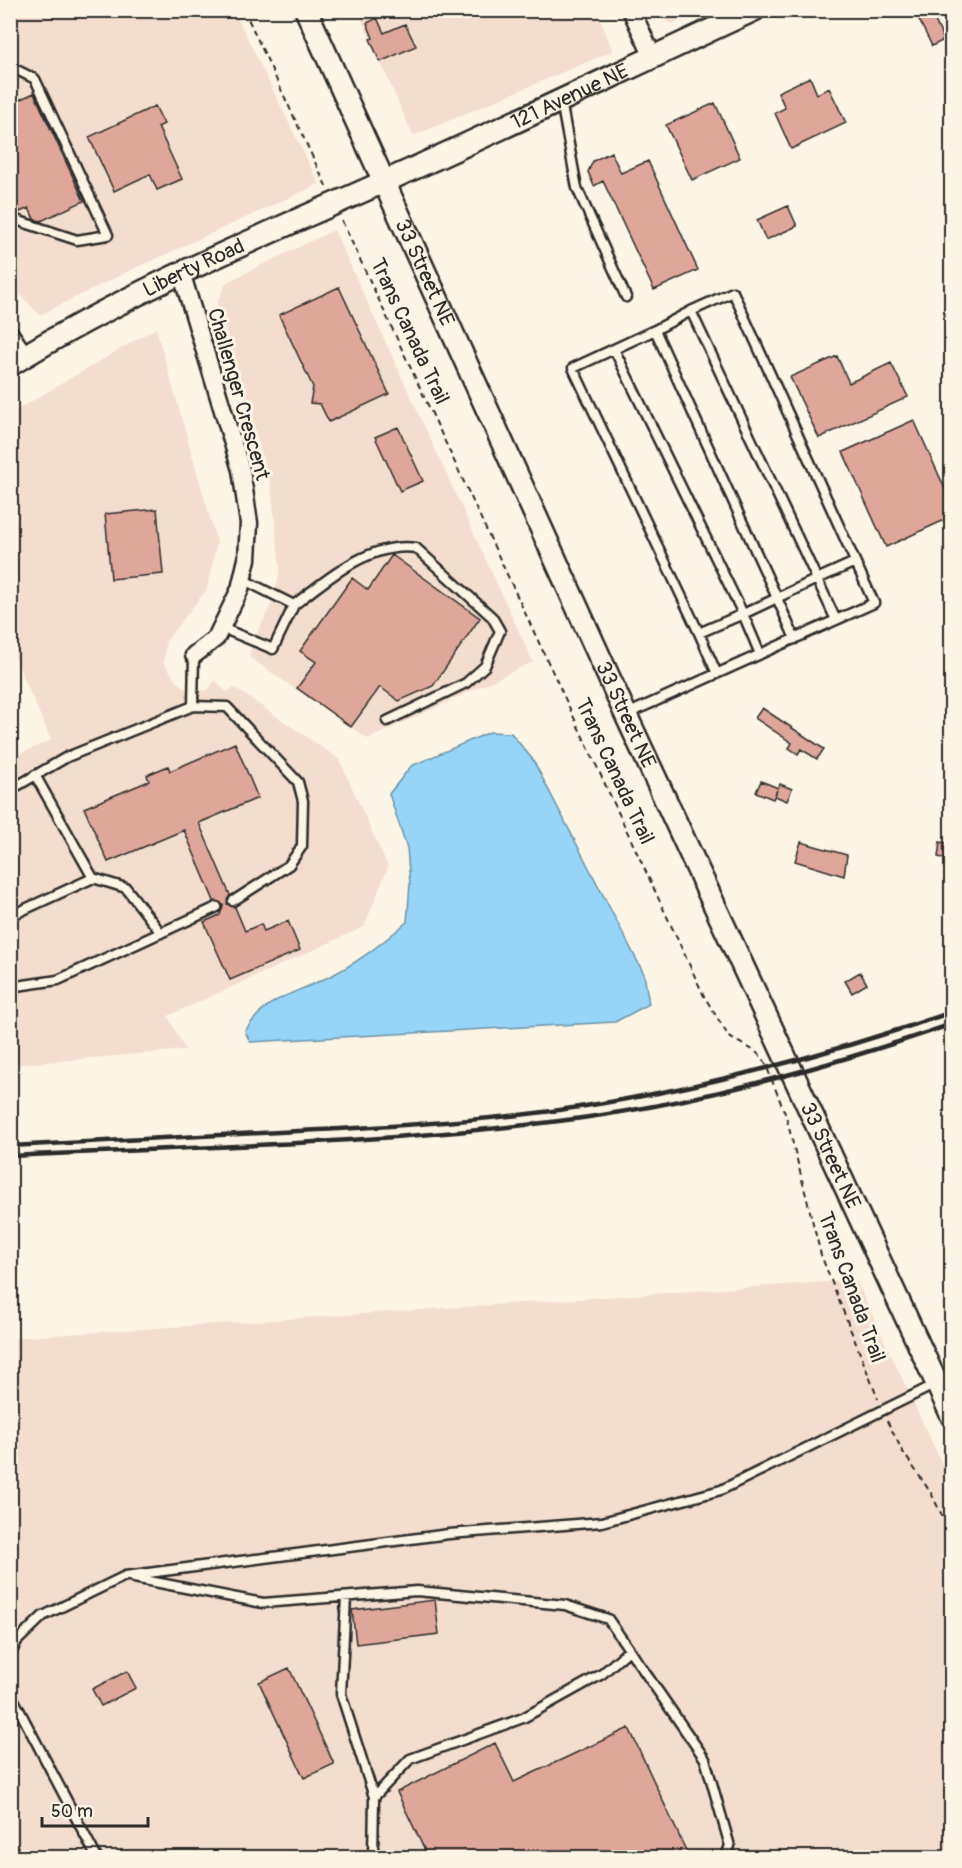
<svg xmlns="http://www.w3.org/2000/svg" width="962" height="1868" viewBox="0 0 962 1868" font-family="Pangolin,sans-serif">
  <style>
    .built { fill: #f3ddce }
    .water { fill: #96d5f8; stroke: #6b91a6; stroke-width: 1.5 }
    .building { fill: #dfa69a; stroke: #2b2b2b; stroke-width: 1.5 }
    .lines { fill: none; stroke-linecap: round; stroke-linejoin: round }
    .service-casing { stroke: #2b2b2b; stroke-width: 13 }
    .minor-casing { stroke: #2b2b2b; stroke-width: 21 }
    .tertiary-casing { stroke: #2b2b2b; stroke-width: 26 }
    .path { stroke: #2b2b2b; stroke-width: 2; stroke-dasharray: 6 4.5; stroke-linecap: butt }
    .service { stroke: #fcf5e5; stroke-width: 8 }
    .minor { stroke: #fcf5e5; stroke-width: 16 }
    .tertiary { stroke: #fcf5e5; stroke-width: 21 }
    .rail { stroke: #2b2b2b; stroke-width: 4.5 }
    .labels { text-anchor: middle; stroke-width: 6; stroke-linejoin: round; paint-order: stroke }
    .street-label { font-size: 21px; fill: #2b2b2b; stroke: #fcf5e5 }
  </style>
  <rect width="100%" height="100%" fill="#fcf5e5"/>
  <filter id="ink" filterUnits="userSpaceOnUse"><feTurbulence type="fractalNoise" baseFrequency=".0167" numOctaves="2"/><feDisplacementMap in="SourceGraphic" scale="12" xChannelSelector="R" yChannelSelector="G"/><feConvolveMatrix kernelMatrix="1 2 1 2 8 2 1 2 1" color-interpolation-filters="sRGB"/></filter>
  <g filter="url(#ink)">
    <path class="built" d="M10,11H234L319,184L129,271L40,315L11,285Z
      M358,11H597L613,51L413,136Z
      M654,11H702L671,24Z
      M334,230L533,662L368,739L249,657L253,641L274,599L280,569L271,487L217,302L227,282Z
      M156,328L217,542L207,589L166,641L164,663L176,681L188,691L208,690L215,680L226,692L235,688L339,759L388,867L364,927L168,1016L185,1050L11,1065V758L51,740L11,649L10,414Z
      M856,1280L951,1483V1857L11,1858V1338Z"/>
    <path class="water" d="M490,732L511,733L533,760L644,974L649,1004L615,1022L250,1042L245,1031C269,996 287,997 322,980C354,966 380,945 407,922L410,884L407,848L389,794L411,766Z"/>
    <path class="building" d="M914,10H930L944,40L932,46Z
      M377,18L384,33L405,24L416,46L380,62L370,39L373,38L367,23Z
      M810,77L817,94L829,88L846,123L791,149L775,113L785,108L778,92Z
      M34,93L84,201L41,221L34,219L29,208L20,212L15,201L10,199V104Z
      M715,103L740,158L692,180L666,125Z
      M155,106L164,124L158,127L182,179L157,190L150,174L114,191L89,137Z
      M611,152L621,173L648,161L698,270L654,290L603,181L594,186L588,172L593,161Z
      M788,206L797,226L766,240L757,220Z
      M339,287L389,394L329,422L320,404L310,403L313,387L279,315Z
      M837,356L849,383L891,363L908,397L819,438L790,377Z
      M914,420L951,502V517L886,547L843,452Z
      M398,427L423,481L400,491L375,437Z
      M157,509L163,574L111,579L105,514Z
      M392,555L480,618L433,686L399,701L380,687L351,727L297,688L316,662L300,651L352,578L368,590Z
      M762,708L824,749L817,759L801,749L798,754L789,748L792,743L755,718Z
      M235,743L258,798L199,823L230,895L227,904L235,907L245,931L261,924L264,931L288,921L300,950L230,980L204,922L220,915L223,905L214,901L184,830L108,862L84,808L149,781L147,775L168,766L170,771Z
      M761,781L778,788L780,784L792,789L787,801L775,796L777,790L773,799L756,792Z
      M801,842L847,855L844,876L795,861Z
      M940,842L951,844V860L938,857Z
      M860,972L867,984L852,993L845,981Z
      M435,1600L439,1634L356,1644L352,1610Z
      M289,1668L334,1764L304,1778L259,1682Z
      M127,1671L136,1688L101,1706L92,1689Z
      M629,1728L689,1857H428L397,1792L495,1743L514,1782Z"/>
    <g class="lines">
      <g class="service-casing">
        <path id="service" d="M10,73L17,70L35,79L108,235L77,240L10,218
          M561,101L577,188L626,297
          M655,330L691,311
          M614,349L573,368L699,633L743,614L614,349L655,330L777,598L817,579L691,311L733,292L874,603L627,714
          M242,579L294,605C328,578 370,542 416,548L492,617L500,631L485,666L466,683L387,721
          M836,620L817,579L855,562
          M222,628L273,649L294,605
          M699,633L717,674
          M760,654L743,614L777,598L795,639
          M193,706L227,707L298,782L303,801L302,846L289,865L233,901
          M35,775L93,878L126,888L161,933
          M10,790L67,757L193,706L194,655
          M10,916L93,878
          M10,987L58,980L217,907
          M134,1578L263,1603L417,1591L565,1605L608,1619L705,1759L730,1846L725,1858
          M346,1597L341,1694L374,1797
          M10,1656L17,1641L43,1616L125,1576L449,1534L602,1522L721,1490L936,1384
          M10,1684L14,1700L97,1858
          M373,1858L374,1797L410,1759L523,1718L602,1674L629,1650"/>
      </g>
      <g class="minor-casing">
        <path id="minor" d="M631,10L653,57
          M181,272L241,470L249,523L247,559L240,589L216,638L194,655
          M10,334L25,356"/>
      </g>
      <g class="tertiary-casing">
        <g id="tertiary">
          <path id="s1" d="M306,10L626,715L952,1416"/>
          <path id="s2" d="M10,365C139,285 280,229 417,167C530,116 641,62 754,10"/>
        </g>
      </g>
      <path class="path" d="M244,10L327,188
        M342,221L704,996L729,1037L755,1051L764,1060L786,1116L821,1255L878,1399
        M887,1421L903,1452L931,1493L952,1536"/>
      <use href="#service" class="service"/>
      <use href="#minor" class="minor"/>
      <use href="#tertiary" class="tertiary"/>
      <path class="rail" d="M10,1146C106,1141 202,1136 298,1131C383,1127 468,1122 552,1111C689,1092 821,1057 952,1012
        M10,1156C191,1147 372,1144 551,1122C688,1106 822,1069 952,1024"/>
    </g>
  </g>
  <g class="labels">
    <g class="street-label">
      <text dy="7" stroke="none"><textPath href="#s2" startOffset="621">121 Avenue NE</textPath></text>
      <text dy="7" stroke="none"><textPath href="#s2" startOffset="208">Liberty Road</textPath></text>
      <text dy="7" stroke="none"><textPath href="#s1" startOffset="288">33 Street NE</textPath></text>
      <text transform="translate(410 331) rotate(65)" y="7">Trans Canada Trail</text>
      <text transform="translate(239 394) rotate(74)" y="7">Challenger Crescent</text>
      <text dy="7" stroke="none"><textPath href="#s1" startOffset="774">33 Street NE</textPath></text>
      <text transform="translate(615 771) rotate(65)" y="7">Trans Canada Trail</text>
      <text dy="7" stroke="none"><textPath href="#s1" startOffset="1260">33 Street NE</textPath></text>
      <text transform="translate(852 1287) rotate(70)" y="7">Trans Canada Trail</text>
    </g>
  </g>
  <rect width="962" height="1868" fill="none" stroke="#fcf5e5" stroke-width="36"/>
  <rect x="18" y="18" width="926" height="1832" fill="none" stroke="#2b2b2b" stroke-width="2" filter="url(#ink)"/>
  <path d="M42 1817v9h106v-9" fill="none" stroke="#2b2b2b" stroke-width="3"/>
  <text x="51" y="1817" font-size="18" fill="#2b2b2b" stroke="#fcf5e5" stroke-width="4.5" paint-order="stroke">50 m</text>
</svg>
